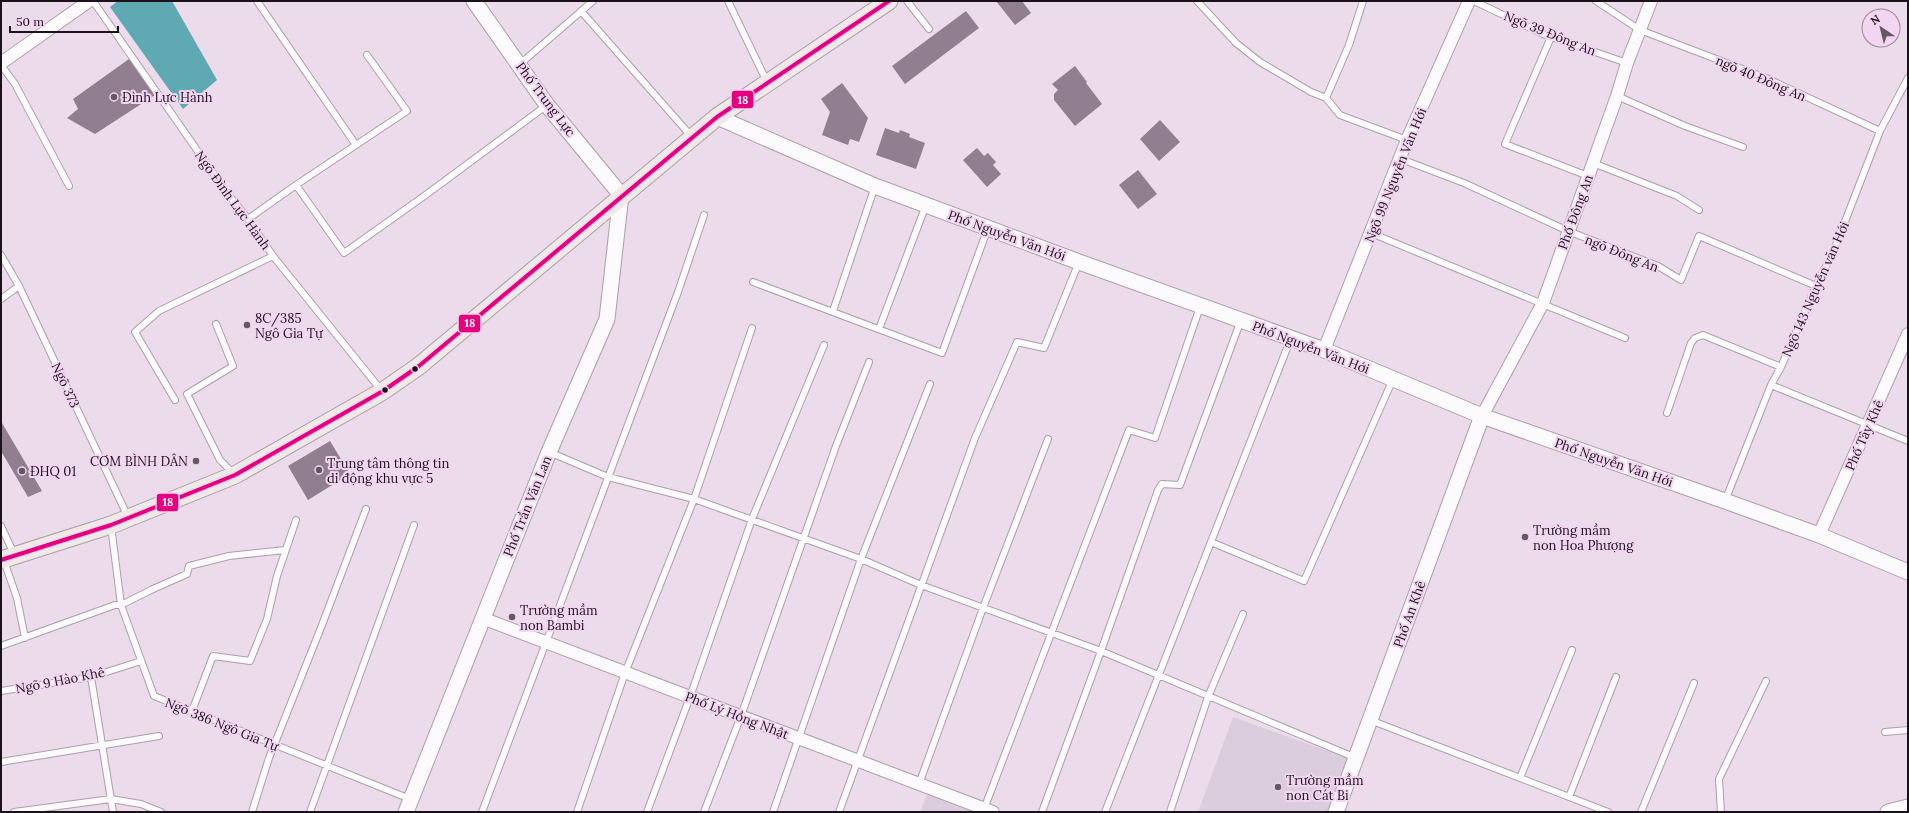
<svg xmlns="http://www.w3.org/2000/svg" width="1909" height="813" viewBox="0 0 1909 813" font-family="Lora,serif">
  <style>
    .education { fill: #dccdde }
    .water { fill: #5fa9b2 }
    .building { fill: #917e90 }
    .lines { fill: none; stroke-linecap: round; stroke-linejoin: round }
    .service-casing { stroke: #ac9fab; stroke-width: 8 }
    .minor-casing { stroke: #ac9fab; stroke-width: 14 }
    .tertiary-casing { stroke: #ac9fab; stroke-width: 17 }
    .secondary-casing { stroke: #ac9fab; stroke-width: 19 }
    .service { stroke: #fcfafc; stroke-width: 6 }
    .minor { stroke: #fcfafc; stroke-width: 12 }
    .tertiary { stroke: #fcfafc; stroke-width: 15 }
    .secondary { stroke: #efeae7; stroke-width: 17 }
    .bus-1-casing { stroke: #f2d5f0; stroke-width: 7 }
    .bus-1 { stroke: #e5007d; stroke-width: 4 }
    .poi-dot { fill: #645863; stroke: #f2d5f0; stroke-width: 1.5 }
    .bus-dot { fill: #1b111a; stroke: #f2d5f0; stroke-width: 1.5 }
    .labels { text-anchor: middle; stroke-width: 4; stroke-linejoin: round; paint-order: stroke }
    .street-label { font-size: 13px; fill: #1b111a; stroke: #f2d5f0 }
    .poi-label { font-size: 13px; fill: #1b111a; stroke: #f2d5f0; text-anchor: start }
    .line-badge { stroke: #f2d5f0; stroke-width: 1.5 }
    .badge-label { font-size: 11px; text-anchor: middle; font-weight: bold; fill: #fff }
  </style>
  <rect width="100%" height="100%" fill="#ecdbea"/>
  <path class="education" d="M1233,717L1358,762L1340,812H1198Z
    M928,792L976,812H920Z"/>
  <path class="water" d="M118,1H172L217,80L183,109L110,7Z"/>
  <path class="building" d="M996,1H1022L1031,13L1015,25Z
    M966,11L979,28L905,84L892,66Z
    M129,59L155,95L95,134L67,118L78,109L73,99Z
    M1075,66L1087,82L1086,83L1102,104L1075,126L1054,100V94L1058,90L1052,84Z
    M842,83L868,118L859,142L850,139L848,145L822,135L830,112L821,99Z
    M1160,120L1180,142L1159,161L1140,139Z
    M885,128L899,133L900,130L910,134L909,137L925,143L916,169L876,155Z
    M977,148L984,156L988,153L996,162L993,165L1001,174L987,187L963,160Z
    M1138,170L1157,194L1138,209L1119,185Z
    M2,423L42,491L28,497L1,451Z
    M330,441L350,474L308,500L288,466Z"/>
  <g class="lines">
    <g class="service-casing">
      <path id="service" d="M93,1L227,193L248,219L273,256L381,390
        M257,1L356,145
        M728,1L767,82
        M907,1L929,29
        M1197,1L1236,43L1260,62L1311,92L1326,98L1340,115L1407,140
        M1474,1L1543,34L1627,63
        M1596,1L1640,30L1766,78L1880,131
        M581,11L692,137
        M1551,37L1505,144L1588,176
        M520,64L593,1
        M1,65L15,84L69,186
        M1617,96L1685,126L1743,147
        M1326,98L1349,45L1363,1
        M1401,159L1464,183L1568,231L1658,266L1681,280L1699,236L1816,286
        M1593,163L1677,196L1699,210
        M296,185L344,253L427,194L547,105
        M248,219L296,185L407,111L367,55
        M1371,233L1625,338
        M1,255L19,286L128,517
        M753,282L942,353L988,228
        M1,299L19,286
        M833,311L875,186
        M216,324L233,366L187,394L220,460L234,474
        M879,329L926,205
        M1771,385L1908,441
        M175,400L135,332L159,311L273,256
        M1667,413L1691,343L1695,338L1703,335L1781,367
        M549,452L608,477L694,499L861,559L921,585L1101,651L1356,758
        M1725,501L1771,385L1781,367L1816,286L1834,250L1880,131L1908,78
        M1,526L14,554
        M111,526L121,605L154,696L410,799
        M1211,542L1304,581L1393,379
        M4,561L17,598L25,638
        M1,646L115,605H121L153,589L187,574L189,566L229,556L285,550
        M91,677L113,812
        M1,691L91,677L141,661
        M192,711L213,656L250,661L267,619L277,576L296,520
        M1370,720L1608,812
        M1885,732L1908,730
        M1,762L159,736
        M1520,778L1572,650
        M919,784L983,608L1048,439
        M1569,797L1616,677
        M984,809L1129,430L1155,438L1200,307
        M14,812L111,799L141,804L161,812
        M252,812L269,758L322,625L366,509
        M310,812L414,525
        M482,812L678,292L704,215
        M577,812L625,673L694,499L752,328
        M647,812L690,697L752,519L824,345
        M704,812L741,716L836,446L869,362
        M773,812L861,559L930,384
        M839,812L975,438L1017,342L1044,348L1079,262
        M1042,812L1101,651L1158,490L1162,484L1180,485L1241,320
        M1105,812L1291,338
        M1170,812L1208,697L1243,614
        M1641,812L1694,683
        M1721,812L1719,779L1766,681"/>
    </g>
    <g class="minor-casing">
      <path id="minor" d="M1,63L89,1
        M1324,350L1407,140L1469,1
        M1482,416L1543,303L1617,96L1627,63L1651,1
        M1819,535L1908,334
        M482,618L993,812"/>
    </g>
    <g class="tertiary-casing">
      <path id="tertiary" d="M717,117L875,186L1079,262L1324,350L1482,416L1725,501L1819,535L1908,572
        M406,812L549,452L607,319L621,195L547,105L474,1
        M1336,812L1482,416
        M1888,812L1908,807"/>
    </g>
    <g class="secondary-casing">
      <path id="secondary" d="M1,560L111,525L235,475L383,391L419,366L717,117L889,1"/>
    </g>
    <use href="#service" class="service"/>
    <use href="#minor" class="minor"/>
    <use href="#tertiary" class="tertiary"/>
    <use href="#secondary" class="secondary"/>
    <g class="bus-1-casing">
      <path id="bus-1" d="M1,560L111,525L235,475L383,391L419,366L717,117L889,1"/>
    </g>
    <use href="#bus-1" class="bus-1"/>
  </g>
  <g class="poi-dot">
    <circle cx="114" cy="97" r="4"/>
    <circle cx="247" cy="325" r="4"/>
    <circle cx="196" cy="461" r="4"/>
    <circle cx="319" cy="470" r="4"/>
    <circle cx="22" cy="471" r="4"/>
    <circle cx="1525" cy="537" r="4"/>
    <circle cx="512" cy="617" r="4"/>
    <circle cx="1278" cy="787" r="4"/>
  </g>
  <g class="bus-dot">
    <circle cx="415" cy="369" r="3.5"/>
    <circle cx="385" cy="390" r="3.5"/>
  </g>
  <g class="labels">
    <g class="street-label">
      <text transform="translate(1550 33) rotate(22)" y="5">Ngõ 39 Đông An</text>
      <text transform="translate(1761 78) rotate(23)" y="5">ngõ 40 Đông An</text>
      <text transform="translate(546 99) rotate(53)" y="5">Phố Trung Lực</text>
      <text transform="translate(1395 175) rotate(-68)" y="5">Ngõ 99 Nguyễn Văn Hới</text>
      <text transform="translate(233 200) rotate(54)" y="5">Ngõ Đình Lực Hành</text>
      <text transform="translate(1575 212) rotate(-70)" y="5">Phố Đông An</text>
      <text transform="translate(1007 235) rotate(20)" y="5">Phố Nguyễn Văn Hới</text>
      <text transform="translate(1622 253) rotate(22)" y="5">ngõ Đông An</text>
      <text transform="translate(1815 289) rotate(-66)" y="5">Ngõ 143 Nguyễn văn Hới</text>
      <text transform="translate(1311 347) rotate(21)" y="5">Phố Nguyễn Văn Hới</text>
      <text transform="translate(66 385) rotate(65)" y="5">Ngõ 373</text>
      <text transform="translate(1864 435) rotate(-66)" y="5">Phố Tây Khê</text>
      <text transform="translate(1614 462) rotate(19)" y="5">Phố Nguyễn Văn Hới</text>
      <text transform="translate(527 506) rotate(-68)" y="5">Phố Trần Văn Lan</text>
      <text transform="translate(1409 614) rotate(-70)" y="5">Phố An Khê</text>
      <text transform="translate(60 680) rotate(-11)" y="5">Ngõ 9 Hào Khê</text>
      <text transform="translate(737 715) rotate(21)" y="5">Phố Lý Hồng Nhật</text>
      <text transform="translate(222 724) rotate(22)" y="5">Ngõ 386 Ngô Gia Tự</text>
    </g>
    <g class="poi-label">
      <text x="122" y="102">Đình Lực Hành</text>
      <text x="255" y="323">8C/385<tspan x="255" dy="15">Ngô Gia Tự</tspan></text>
      <text x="188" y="466" text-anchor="end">CƠM BÌNH DÂN</text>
      <text x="327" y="468">Trung tâm thông tin<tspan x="327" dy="15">di động khu vực 5</tspan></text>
      <text x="30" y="476">ĐHQ 01</text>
      <text x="1533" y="535">Trường mầm<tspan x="1533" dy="15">non Hoa Phượng</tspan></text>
      <text x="520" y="615">Trường mầm<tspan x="520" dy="15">non Bambi</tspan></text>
      <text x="1286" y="785">Trường mầm<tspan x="1286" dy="15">non Cát Bi</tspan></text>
    </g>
  </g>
  <g class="line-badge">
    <rect x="731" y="90" width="23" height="19" rx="4" fill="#e5007d"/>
    <rect x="458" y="314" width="23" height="19" rx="4" fill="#e5007d"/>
    <rect x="156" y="493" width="23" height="19" rx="4" fill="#e5007d"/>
  </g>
  <g class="badge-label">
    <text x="743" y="104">18</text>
    <text x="470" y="327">18</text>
    <text x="168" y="506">18</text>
  </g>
  <rect width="1909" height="813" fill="none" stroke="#1b111a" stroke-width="4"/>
  <g transform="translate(1881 28) rotate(325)"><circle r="19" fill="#f2d5f0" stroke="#9c879a"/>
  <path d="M0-3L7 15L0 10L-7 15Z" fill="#645863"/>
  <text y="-6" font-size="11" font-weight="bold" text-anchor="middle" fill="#1b111a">N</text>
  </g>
  <path d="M10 26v6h108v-6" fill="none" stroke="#1b111a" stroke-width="2"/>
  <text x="16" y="26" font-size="12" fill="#1b111a" stroke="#f2d5f0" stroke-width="3" paint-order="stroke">50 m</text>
</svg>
